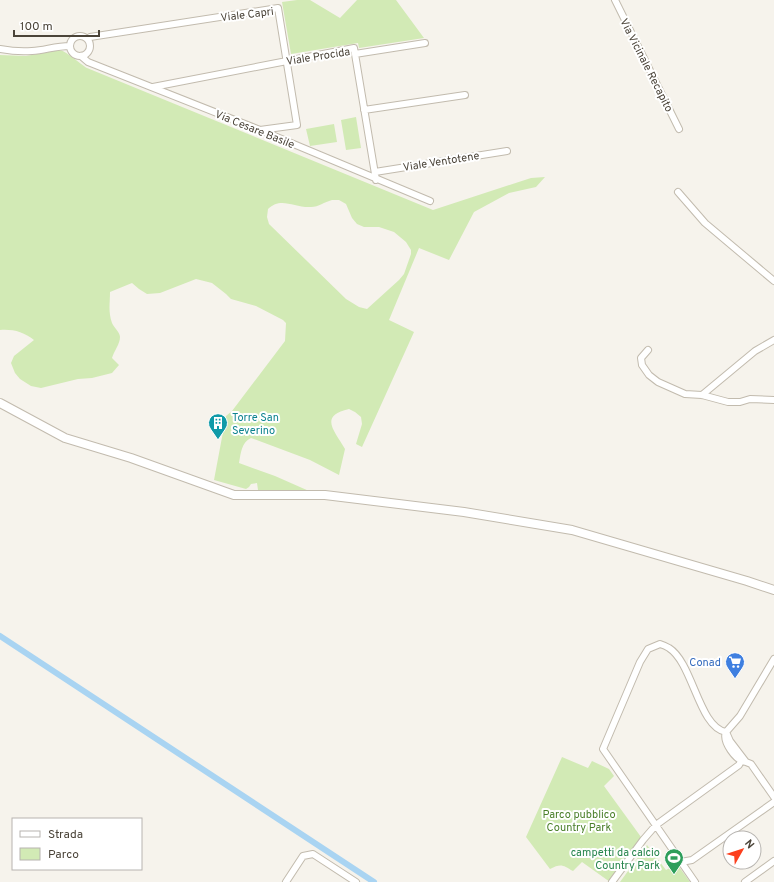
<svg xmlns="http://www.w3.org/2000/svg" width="774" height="882" viewBox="0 0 774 882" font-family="Overpass,sans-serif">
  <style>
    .green { fill: #d2eab5; fill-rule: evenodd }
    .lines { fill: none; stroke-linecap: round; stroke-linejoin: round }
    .canal { stroke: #a9d4f2; stroke-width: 6 }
    .minor-casing { stroke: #c2bbae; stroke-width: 8 }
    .tertiary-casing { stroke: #c2bbae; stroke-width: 10 }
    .minor { stroke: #fff; stroke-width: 6 }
    .tertiary { stroke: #fff; stroke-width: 8 }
    .labels { text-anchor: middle; stroke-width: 4; stroke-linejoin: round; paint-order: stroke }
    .street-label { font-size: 11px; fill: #4b4439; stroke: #fff }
    .culture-label { font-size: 11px; fill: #0d838f; stroke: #fff; text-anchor: start }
    .shop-label { font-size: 11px; fill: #366cbe; stroke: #fff; text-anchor: end }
    .park-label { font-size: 11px; fill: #4a7f2a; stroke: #fff }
    .leisure-label { font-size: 11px; fill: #27864d; stroke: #fff; text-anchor: end }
  </style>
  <rect width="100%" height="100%" fill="#f6f3ec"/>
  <path class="green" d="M297,0H310L340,18L357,0H396L424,38L359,48L358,43L291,54L282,2Z
    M59,50C65,50 80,64 87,68L433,210L531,178L545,177L536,187L509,193L474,212L449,260L419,248L389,320L414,332L362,447L356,444L362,424L361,417L355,412L349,409C318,416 335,431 345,449L339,475L310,460L251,438C241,443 241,453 239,463L275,476L309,491L258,490L257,483L251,484L249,487L246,489L214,480L226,416L232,411L285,341L286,323L283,320L256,306L231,299L226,294L212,283L196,279L160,293L147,294L139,289L132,283L110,292C110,303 108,312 112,323C114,328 120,332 120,337C120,344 114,351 112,358L119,365L112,373L92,378L78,379L41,388L31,386L20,379L15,373L11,363L14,356L34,340C24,332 13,329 0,330V55L26,56ZM332,200H339L346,204L352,218L357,224L364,227H379L394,232L406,242L411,250V254L404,274L399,280L367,309L359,307L346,299L269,224L267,217L268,209C281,196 294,208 311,207C319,207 324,202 332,200Z
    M356,117L361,148L346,150L341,120Z
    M334,124L337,142L310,146L306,129Z
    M562,757L588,768L592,761L609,769L614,776L604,786L641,837L610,882L582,862L573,871C563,865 561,863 550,869L526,837Z
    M647,845L666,870L677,864L690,882H620Z"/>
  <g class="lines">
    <path class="canal" d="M0,636L374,882"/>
    <g class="minor-casing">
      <path id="minor" d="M615,0L679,129
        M70 46a10 10 0 1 1 20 0a10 10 0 1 1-20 0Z
        M88,39L90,37L278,8L297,125L260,130
        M0,49C11,51 21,52 32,51C46,50 55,46 70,46
        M355,54L425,43
        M81,56L88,62L260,130L430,201
        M153,87L354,48L376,180
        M364,110L465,95
        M375,172L507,151
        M678,192L705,223L774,281
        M648,350L641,358L642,365L649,375L658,382L685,394L702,395L728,402H740L750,399L774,400
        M702,395L755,351L774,340
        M726,732L730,741L746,762C736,761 722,742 726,732Z
        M746,762L751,764L774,797
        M681,862L692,860L774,802
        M286,882L303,856L313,854L356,882
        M612,882L643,840L656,825L739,765L741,761
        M695,882L603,749L640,662L648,649L660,644C663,645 666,646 669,648C693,663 699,728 726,732L740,716L774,659
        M745,882L774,861"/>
    </g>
    <g class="tertiary-casing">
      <path id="tertiary" d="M0,403L65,438L131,458L234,495H325L464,512L572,530L747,581L774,590"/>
    </g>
    <use href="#minor" class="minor"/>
    <use href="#tertiary" class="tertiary"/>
  </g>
  <defs>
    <g id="building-pin" transform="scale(1)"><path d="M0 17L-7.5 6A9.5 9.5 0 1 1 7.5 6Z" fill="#0f9aa8" stroke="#fff"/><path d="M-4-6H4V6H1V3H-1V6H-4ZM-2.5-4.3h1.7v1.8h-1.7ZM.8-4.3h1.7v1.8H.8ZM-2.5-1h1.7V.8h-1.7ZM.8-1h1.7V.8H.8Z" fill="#fff"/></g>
    <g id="supermarket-pin" transform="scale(1)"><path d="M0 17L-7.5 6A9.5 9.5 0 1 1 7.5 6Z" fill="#3f7fe0" stroke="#fff"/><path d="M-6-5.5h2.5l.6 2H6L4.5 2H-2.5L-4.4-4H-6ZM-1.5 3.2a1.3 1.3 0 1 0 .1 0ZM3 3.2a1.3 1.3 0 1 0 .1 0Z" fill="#fff"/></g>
    <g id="stadium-pin" transform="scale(1)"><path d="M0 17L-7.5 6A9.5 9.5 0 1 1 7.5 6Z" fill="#2e9e5b" stroke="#fff"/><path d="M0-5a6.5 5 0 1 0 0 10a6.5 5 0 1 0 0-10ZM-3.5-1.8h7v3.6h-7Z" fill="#fff"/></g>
  </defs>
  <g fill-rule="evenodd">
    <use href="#building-pin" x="218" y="423"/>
    <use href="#supermarket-pin" x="735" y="662"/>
    <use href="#stadium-pin" x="674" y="858"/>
  </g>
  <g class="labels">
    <g class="street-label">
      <text transform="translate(247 14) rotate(-7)" y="4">Viale Capri</text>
      <text transform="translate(318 56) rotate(-9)" y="4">Viale Procida</text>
      <text transform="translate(647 65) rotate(63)" y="4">Via Vicinale Recapito</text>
      <text transform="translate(255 129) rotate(22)" y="4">Via Cesare Basile</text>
      <text transform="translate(441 161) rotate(-9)" y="4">Viale Ventotene</text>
    </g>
    <g class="culture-label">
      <text x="232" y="421">Torre San<tspan x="232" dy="13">Severino</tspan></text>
    </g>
    <g class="shop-label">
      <text x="721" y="666">Conad</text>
    </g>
    <g class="park-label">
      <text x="579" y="818">Parco pubblico<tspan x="579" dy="13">Country Park</tspan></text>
    </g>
    <g class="leisure-label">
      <text x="660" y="856">campetti da calcio<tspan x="660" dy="13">Country Park</tspan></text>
    </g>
  </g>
  <rect x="12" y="818" width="130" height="52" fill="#ffffff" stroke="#b7b4b0"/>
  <rect x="20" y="831" width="20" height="6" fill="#ffffff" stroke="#b7b4b0"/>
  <text x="48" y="838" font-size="12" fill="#4b4439">Strada</text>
  <rect x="20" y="848" width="20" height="12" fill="#d2eab5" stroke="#b7b4b0"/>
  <text x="48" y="858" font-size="12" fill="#4b4439">Parco</text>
  <g transform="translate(742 850) rotate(51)"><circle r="19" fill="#ffffff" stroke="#b7b4b0"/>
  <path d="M0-3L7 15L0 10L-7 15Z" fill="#fc3f1d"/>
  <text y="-6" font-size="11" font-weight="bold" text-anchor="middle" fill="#4b4439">N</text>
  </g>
  <path d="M14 30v6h85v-6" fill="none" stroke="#4b4439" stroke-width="2"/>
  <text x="20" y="30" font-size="12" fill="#4b4439" stroke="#ffffff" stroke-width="3" paint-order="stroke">100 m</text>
</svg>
